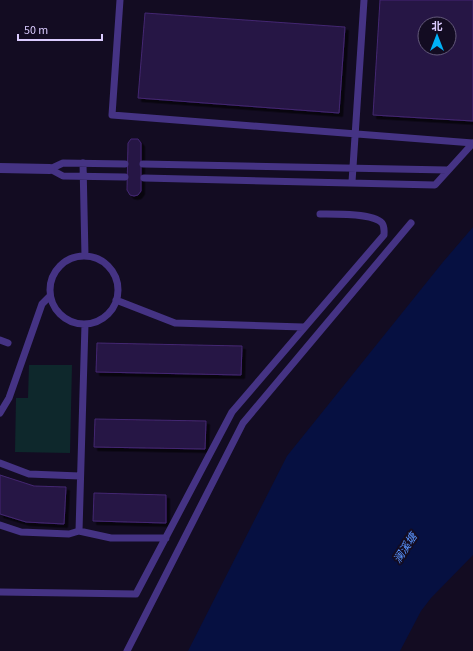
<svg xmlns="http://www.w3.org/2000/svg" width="473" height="651" viewBox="0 0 473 651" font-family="'Source Sans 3','Noto Sans SC',sans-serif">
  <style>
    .green { fill: #0e282c }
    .water { fill: #061041 }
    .building { fill: #281644; stroke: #432772; fill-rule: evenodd; filter: url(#shadow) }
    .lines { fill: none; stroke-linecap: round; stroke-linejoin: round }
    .service { stroke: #453384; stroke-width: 7 }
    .minor { stroke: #453384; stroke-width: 10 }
    .labels { text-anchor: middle; stroke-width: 4; stroke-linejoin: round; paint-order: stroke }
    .water-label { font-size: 11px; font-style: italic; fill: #5a95ff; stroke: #130c22 }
  </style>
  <defs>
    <filter id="shadow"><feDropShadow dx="3.5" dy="3.5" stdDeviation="0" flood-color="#0009"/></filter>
  </defs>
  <rect width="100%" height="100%" fill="#130c22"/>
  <path class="green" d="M29,365H72L70,453L15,452L16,398H28Z"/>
  <path class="water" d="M473,227V555L431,598L421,611L400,651H188L287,456L443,262Z"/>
  <path class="building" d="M380,0H473V121L373,115ZM425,24H449V48H425Z
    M145,13L345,27L339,113L138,98Z
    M131,139H138L141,143V191L138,195L134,196L130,195L127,190L128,143Z
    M97,343L242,346L241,375L96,372Z
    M95,419L206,421L205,449L94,447Z
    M0,475L34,486L66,487L64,524L26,522L0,514Z
    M94,493L166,495V523L93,521Z"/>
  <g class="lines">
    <path class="service" d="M120,0L112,115L473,143
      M83,163L85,256
      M143,164L447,170
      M50,169L63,176L125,177
      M50,169L63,163L125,164
      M144,178L435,185L473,143
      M352,182L364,0
      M50 290a34 34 0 1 1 68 0a34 34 0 1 1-68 0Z
      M116,300L175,323L303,327
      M0,340L8,343
      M0,413L9,398L42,304L50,296
      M0,463L29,474L80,476
      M0,525L21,532L69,534L79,531L111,538H166
      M79,531L85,324
      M0,592L136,594L232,412L384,235C384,231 385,227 382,223C373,213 333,214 320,214
      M127,651L243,423L411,223"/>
    <path class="minor" d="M0,168L50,169"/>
  </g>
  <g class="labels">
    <g class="water-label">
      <text transform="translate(405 548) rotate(-57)" y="4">澜溪塘</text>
    </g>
  </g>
  <g transform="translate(437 36)"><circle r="19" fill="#130c22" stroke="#63597a"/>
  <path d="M0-3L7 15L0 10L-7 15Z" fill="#00b1f7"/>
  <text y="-6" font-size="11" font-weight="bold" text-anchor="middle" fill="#dbccff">北</text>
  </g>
  <path d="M18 34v6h84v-6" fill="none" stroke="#dbccff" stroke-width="2"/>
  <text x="24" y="34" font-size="12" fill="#dbccff" stroke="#130c22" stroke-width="3" paint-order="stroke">50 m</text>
</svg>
